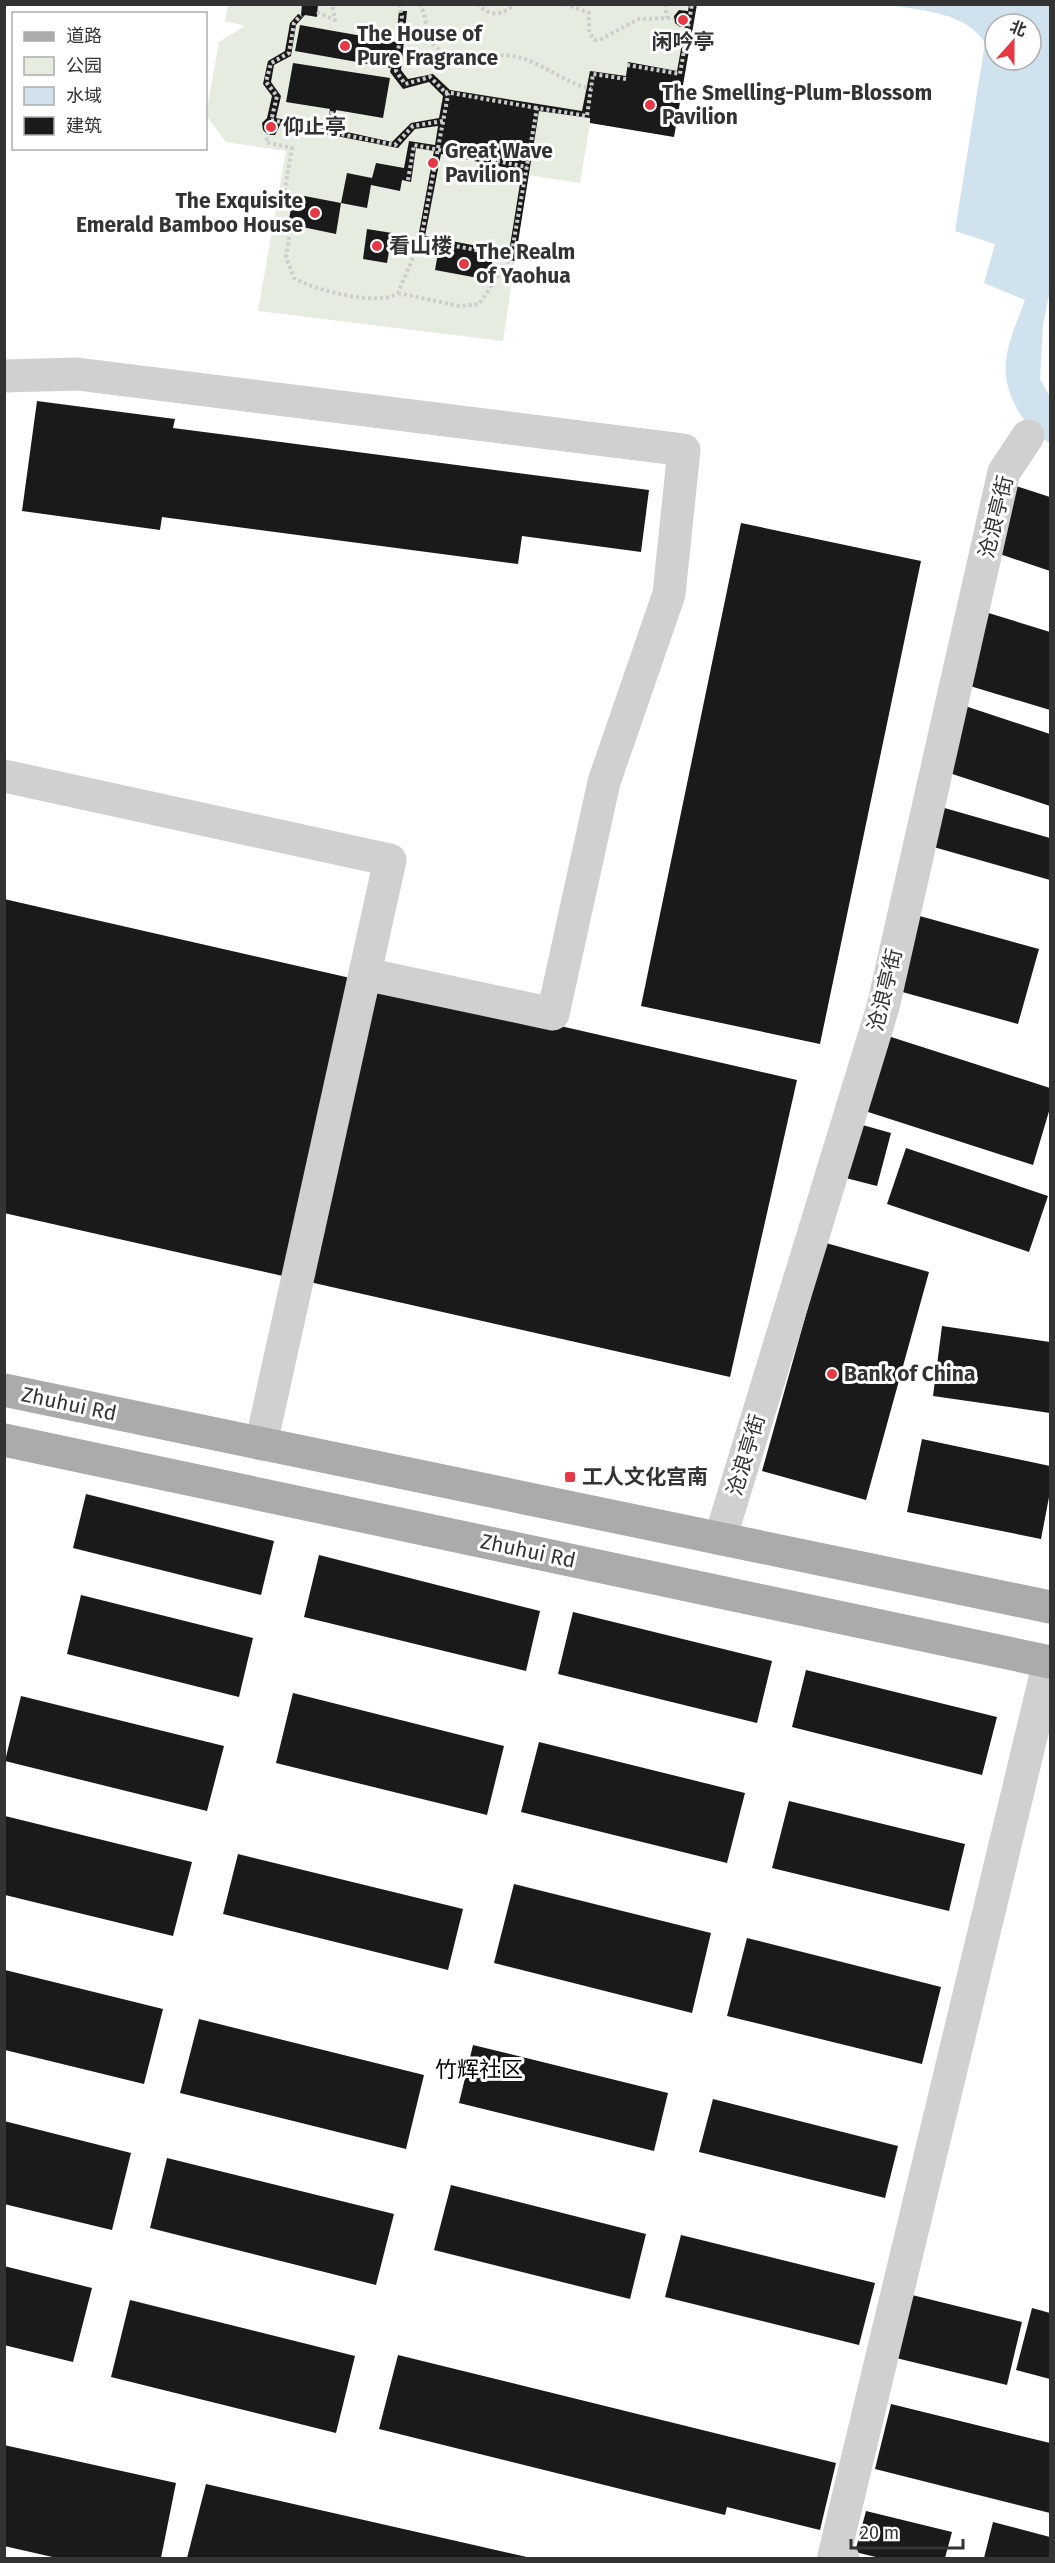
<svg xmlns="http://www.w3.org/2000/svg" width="1055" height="2563" viewBox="0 0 1055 2563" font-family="'Fira Sans','Noto Sans SC',sans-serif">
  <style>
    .green { fill: #e6ecdf }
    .water { fill: #cfe2ee; fill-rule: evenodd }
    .building { fill: #1a1a1a; fill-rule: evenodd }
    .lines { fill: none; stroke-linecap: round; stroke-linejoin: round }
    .path { stroke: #cdcdcd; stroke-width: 4; stroke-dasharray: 3 3; stroke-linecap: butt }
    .minor { stroke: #d0d0d0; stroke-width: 33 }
    .major { stroke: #ababab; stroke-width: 33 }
    .poi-dot { fill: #e63946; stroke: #fff; stroke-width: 2 }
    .labels { text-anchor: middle; stroke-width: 6; stroke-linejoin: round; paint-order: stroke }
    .poi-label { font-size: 21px; font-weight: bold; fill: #333; stroke: #fff; text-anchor: start }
    .street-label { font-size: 21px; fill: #333; stroke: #fff }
    .neighbourhood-label { font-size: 22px; fill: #000; stroke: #fff }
  </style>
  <rect width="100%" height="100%" fill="#fff"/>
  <path class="green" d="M228,5H697L674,137L590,123L580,183L528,175L503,341L258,311L286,151L226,142L206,115L219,42L245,26L225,21Z"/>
  <path class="water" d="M890,5H1050V290L1043,324L1040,379L1050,397V443C1024,429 1002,392 1006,361C1008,340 1018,320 1025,300L984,283L995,244L955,231L985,43C966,12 922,11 890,5ZM995,24H1031V60H995Z"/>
  <path class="building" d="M302,4H318L317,17L305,15L296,25L291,56L274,65L271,82L281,96L276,118L327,128L330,109L286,102L293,63L390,78L383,118L336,110L333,129L392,142L411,123L439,118L443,96L429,82L403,89L390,72L391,68L295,51L300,25L396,42L399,11H407L401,70L408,79L433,74L450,90L582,111L590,71L626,76L628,62L677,71L685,27H680L675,23L674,16L679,10L688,11L689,4H697L674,137L590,123V118L539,111L515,261L493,257L489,280L435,270L439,247L417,243L434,151L416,148L411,182L402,180L400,191L371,185L367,208L341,203L336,234L288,224L294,194L341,203L347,173L372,178L376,163L404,168L409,141L435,145L438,126L415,129L398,148L280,125L275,135H268L263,130L262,123L267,118L272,96L263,84L268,61L285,51L290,23L298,14L301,15ZM441,154L522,171L509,252L425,236Z
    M367,229L392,233L387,263L363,259Z
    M37,401L175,419L173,428L649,490L641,552L522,536L518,564L162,517L160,530L22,511Z
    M1010,484L1050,497V571L988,550Z
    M741,523L921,561L820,1044L641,1006Z
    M982,611L1050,632V710L960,683Z
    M959,704L1050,734V806L937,769Z
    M934,805L1050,838V880L923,844Z
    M4,899L797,1080L730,1377L4,1213Z
    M916,915L1039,949L1018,1024L895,990Z
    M888,1036L1050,1088V1108L1033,1165L865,1111Z
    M852,1122L891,1133L877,1186L838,1176Z
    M906,1148L1048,1196L1029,1252L887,1204Z
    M826,1243L929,1272L866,1500L762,1471Z
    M942,1326L1050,1342V1413L933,1396Z
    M922,1439L1050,1466V1492L1041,1539L907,1512Z
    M86,1494L274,1541L261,1595L73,1548Z
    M319,1555L540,1611L526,1671L304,1617Z
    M81,1595L253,1638L239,1697L67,1654Z
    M573,1612L772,1661L757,1723L558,1674Z
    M806,1670L997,1717L982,1775L792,1727Z
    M293,1693L504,1746L487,1815L276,1763Z
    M21,1696L224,1746L207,1811L5,1761Z
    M539,1742L745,1793L727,1863L521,1812Z
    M789,1801L965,1844L949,1911L772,1868Z
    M5,1816L192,1862L173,1936L5,1895Z
    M238,1854L463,1909L448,1970L223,1914Z
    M514,1884L711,1933L692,2013L494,1963Z
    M747,1938L941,1987L922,2064L727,2016Z
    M5,1970L163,2009L144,2084L5,2050Z
    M199,2019L424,2075L406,2149L180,2093Z
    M473,2045L668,2093L654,2151L459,2103Z
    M713,2099L898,2146L885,2198L699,2152Z
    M4,2121L131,2153L112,2230L4,2204Z
    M167,2158L394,2214L376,2285L150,2228Z
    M451,2185L646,2234L630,2299L434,2250Z
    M681,2235L875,2283L859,2345L665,2297Z
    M4,2266L92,2288L73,2362L4,2345Z
    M912,2295L1022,2322L1007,2385L896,2358Z
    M130,2300L355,2356L336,2433L111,2377Z
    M1032,2308L1050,2313V2379L1016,2370Z
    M398,2355L836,2463L820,2530L727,2507L725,2515L379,2429Z
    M891,2404L1050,2443V2513L875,2469Z
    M4,2445L176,2483L161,2558H57L4,2546Z
    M206,2484L531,2558H187Z
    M866,2511L952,2532L945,2558H880L855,2552Z
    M993,2522L1050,2537V2558H984Z"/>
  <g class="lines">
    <path class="path" d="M399,4L402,16L396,71L405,84L430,77L448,95L421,239L511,257L537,108L587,116L593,74L626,79
      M419,4C429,17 423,35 436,47C459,67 492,50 518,57C544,64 565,83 591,89
      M477,4C491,17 501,16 515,4
      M565,4L589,13V33L595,40L601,39L639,19L674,18
      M665,4L667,18
      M317,12L335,20L332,4
      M627,65L680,74L692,4
      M445,92L537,108
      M271,120L395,145L413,126L443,121
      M329,132L332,110
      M408,180L414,145L527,167
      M292,201L283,200L292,148L266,142L277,96L266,82L271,63L289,53L294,23L301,15
      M291,225L286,257L294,278C313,290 380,307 398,293L421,239
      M398,293L459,306L479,304L511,257"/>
    <path class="minor" d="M4,376L77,374L684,450L669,594L604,782L553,1014L365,974
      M4,776L390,860L261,1444
      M720,1539L883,1007L1004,472L1028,436
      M843,2558L834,2556L1049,1662"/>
    <path class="major" d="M4,1390L1050,1607
      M4,1440L1050,1662"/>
  </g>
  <g class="poi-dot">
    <circle cx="683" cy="20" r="6"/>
    <circle cx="345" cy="46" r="6"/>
    <circle cx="650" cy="105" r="6"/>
    <circle cx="271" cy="127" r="6"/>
    <circle cx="433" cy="163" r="6"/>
    <circle cx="315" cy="213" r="6"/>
    <circle cx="377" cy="246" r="6"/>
    <circle cx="464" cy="264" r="6"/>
    <circle cx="832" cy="1374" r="6"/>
    <rect x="564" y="1471" width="12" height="12" rx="3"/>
  </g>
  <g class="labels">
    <g class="poi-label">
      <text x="357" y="41">The House of<tspan x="357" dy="24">Pure Fragrance</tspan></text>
      <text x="683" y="49" text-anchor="middle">闲吟亭</text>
      <text x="662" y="100">The Smelling-Plum-Blossom<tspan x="662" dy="24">Pavilion</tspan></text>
      <text x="283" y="134">仰止亭</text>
      <text x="445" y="158">Great Wave<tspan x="445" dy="24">Pavilion</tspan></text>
      <text x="303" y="208" text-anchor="end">The Exquisite<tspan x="303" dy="24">Emerald Bamboo House</tspan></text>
      <text x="389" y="253">看山楼</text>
      <text x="476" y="259">The Realm<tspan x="476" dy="24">of Yaohua</tspan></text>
      <text x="844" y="1381">Bank of China</text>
      <text x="582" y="1484">工人文化宫南</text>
    </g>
    <g class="street-label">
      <text transform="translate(996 517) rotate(-76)" y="7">沧浪亭街</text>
      <text transform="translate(885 990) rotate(-76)" y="7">沧浪亭街</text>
      <text transform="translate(69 1404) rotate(12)" y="7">Zhuhui Rd</text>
      <text transform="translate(746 1455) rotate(-73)" y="7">沧浪亭街</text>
      <text transform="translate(528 1551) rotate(12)" y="7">Zhuhui Rd</text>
    </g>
    <g class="neighbourhood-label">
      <text x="479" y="2077">竹辉社区</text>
    </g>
  </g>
  <rect width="1055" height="2563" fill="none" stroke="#333333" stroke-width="12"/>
  <rect x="12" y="12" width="195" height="138" fill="#ffffff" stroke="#adadad" stroke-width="1.5"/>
  <rect x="24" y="32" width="30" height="9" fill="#ababab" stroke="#adadad" stroke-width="1.5"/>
  <text x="66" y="42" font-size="18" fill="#333333">道路</text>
  <rect x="24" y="57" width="30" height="18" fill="#e6ecdf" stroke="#adadad" stroke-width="1.5"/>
  <text x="66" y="72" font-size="18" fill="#333333">公园</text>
  <rect x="24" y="87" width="30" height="18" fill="#cfe2ee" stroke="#adadad" stroke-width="1.5"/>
  <text x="66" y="102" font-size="18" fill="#333333">水域</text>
  <rect x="24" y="117" width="30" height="18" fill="#1a1a1a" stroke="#adadad" stroke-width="1.5"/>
  <text x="66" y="132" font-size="18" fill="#333333">建筑</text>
  <g transform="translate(1013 42) rotate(21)"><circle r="28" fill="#ffffff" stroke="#adadad" stroke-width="1.5"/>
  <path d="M0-4.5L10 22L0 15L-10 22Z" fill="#e63946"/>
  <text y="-9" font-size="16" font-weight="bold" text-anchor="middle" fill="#333333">北</text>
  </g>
  <path d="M851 2539v9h112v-9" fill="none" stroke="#333333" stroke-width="3"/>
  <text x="860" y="2539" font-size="18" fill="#333333" stroke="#ffffff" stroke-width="4.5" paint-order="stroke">20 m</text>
</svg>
